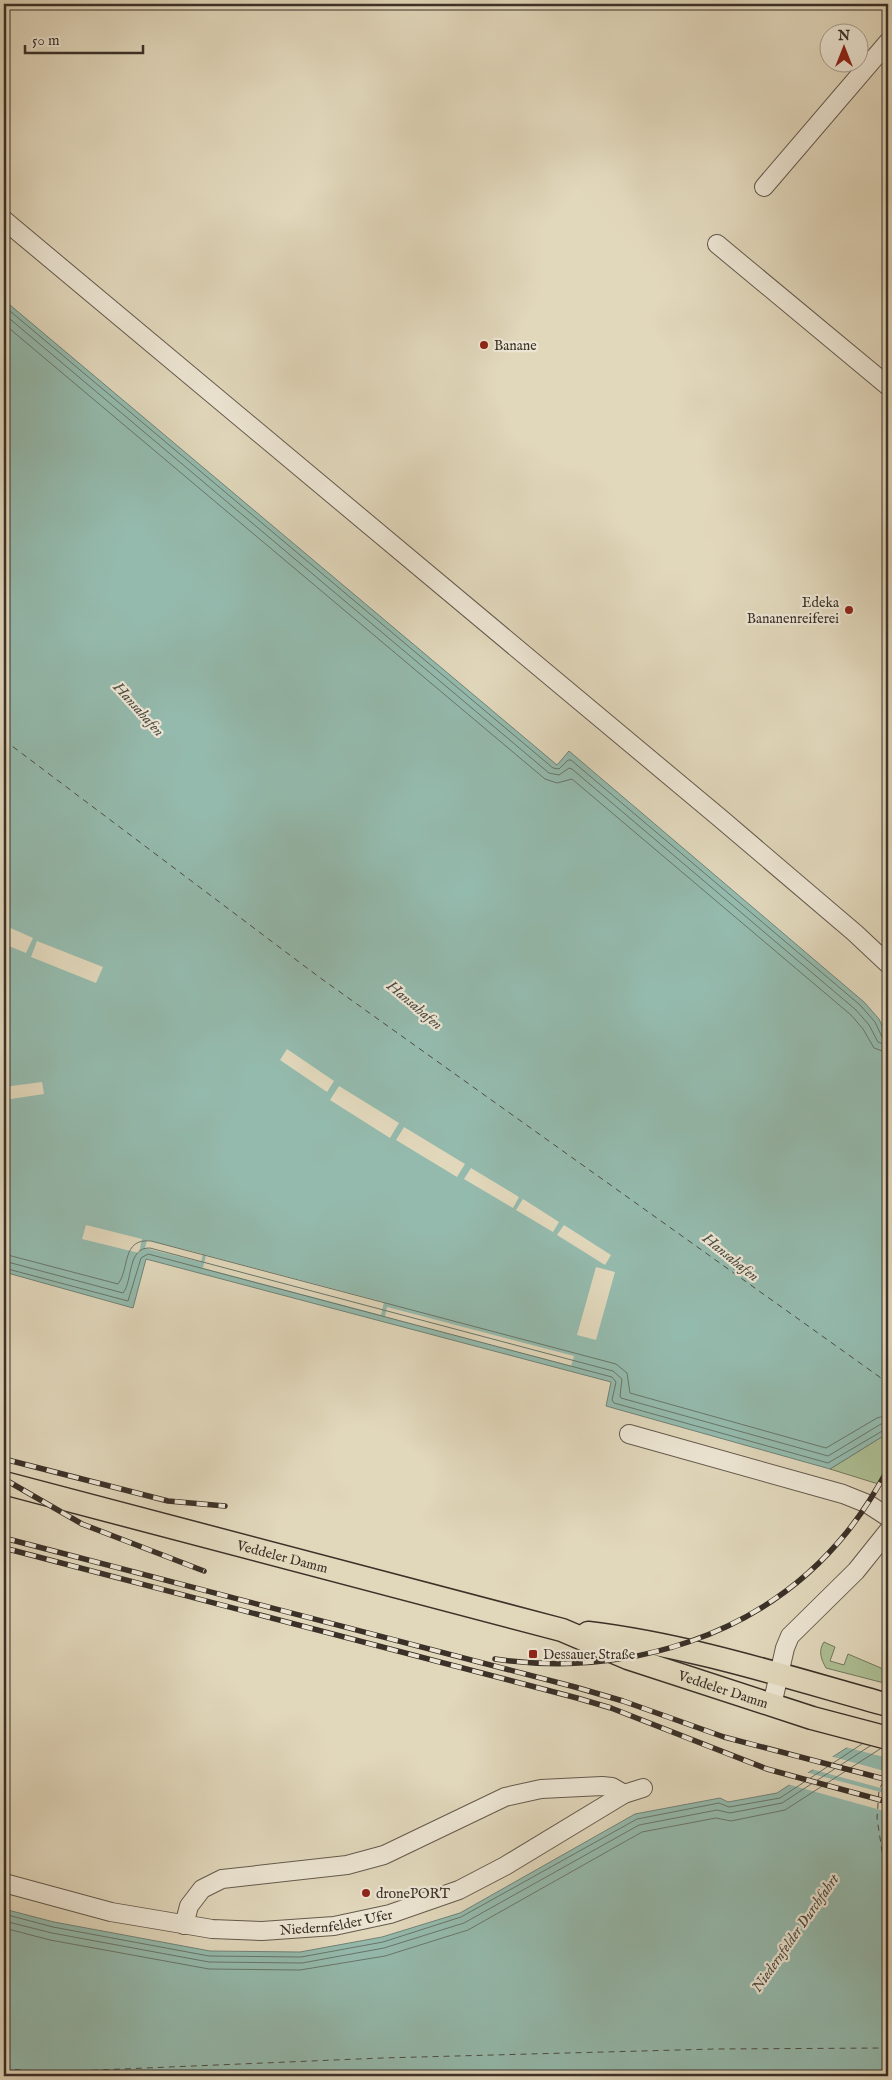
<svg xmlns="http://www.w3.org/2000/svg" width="892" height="2080" viewBox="0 0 892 2080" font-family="'IM FELL English',serif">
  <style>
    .green { fill: #adbf94; stroke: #74785e }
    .water { fill: #94baad; stroke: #708378 }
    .pier { fill: #e1d7bb }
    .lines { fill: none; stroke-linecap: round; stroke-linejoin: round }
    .shore { stroke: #68766a; stroke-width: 1 }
    .ferry { stroke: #4d4c43; stroke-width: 1; stroke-dasharray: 6 5; stroke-linecap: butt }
    .minor-casing { stroke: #645a4d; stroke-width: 20 }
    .major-casing { stroke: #3b3128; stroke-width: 25 }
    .minor { stroke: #ece5d3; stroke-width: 18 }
    .major { stroke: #e1d7bb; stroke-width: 22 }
    .rail-casing { stroke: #3b3128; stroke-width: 5.5 }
    .rail { stroke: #ece5d3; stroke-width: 4; stroke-dasharray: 11; stroke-linecap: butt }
    .poi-dot { fill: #8f2418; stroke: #ece5d3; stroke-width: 2 }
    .labels { text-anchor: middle; stroke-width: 4.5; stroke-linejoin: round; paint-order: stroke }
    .poi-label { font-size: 14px; fill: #3b3128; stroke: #ece5d3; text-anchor: start }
    .street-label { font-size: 14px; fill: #3b3128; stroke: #ece5d3 }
    .water-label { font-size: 15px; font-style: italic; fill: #4d4c43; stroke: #ece5d3 }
  </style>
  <rect width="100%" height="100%" fill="#e1d7bb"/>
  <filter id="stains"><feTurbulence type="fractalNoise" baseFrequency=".004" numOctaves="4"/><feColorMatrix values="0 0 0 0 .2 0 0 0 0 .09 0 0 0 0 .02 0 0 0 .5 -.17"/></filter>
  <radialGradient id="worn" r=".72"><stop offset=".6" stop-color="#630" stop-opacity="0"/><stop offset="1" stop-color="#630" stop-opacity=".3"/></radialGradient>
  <path class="green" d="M888,1433V1487L830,1469Z
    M824,1642L835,1647L830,1661L844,1665L848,1654L888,1671V1684L826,1668C821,1659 818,1651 824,1642Z"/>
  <path class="water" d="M4,300L557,765L569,751L864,1002L879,1019L888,1039V1433L830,1469L606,1406L611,1382L146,1259L133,1308L4,1272Z
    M888,1721V2076H4V1909L54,1922L210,1951L300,1952L382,1937L460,1913L635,1814L720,1798L728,1802L777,1793Z"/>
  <path class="pier" d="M4,925L33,938L26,953L4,944Z
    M37,941L103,967L96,983L31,957Z
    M287,1049L334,1081L327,1092L280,1060Z
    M42,1082L44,1094L4,1100V1087Z
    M339,1086L399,1123L390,1138L330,1100Z
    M404,1127L465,1164L457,1177L396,1140Z
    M471,1168L519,1197L513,1208L464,1179Z
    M523,1199L559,1222L553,1232L516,1210Z
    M86,1225L142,1239L139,1253L82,1239Z
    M564,1225L611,1255L605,1265L557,1235Z
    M147,1240L203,1254L201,1262L145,1248Z
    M206,1255L384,1302L381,1315L203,1268Z
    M596,1267L615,1272L596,1340L577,1335Z
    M387,1307L574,1356L571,1366L385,1317Z
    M888,1719V1758L845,1747L852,1742Z
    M830,1756L888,1772V1790L811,1769Z
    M805,1772L888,1794V1812L787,1784Z"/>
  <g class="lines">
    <path class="shore" d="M4,306L553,768L559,769L568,760H571L860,1005L875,1022L882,1037L888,1039
      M4,314L549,773L559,775L569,768L572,769L856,1010L869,1025L878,1042L888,1046
      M4,324L545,779L557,783L572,779L851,1015L863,1029L874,1048L888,1053
      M4,1254L118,1284C130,1269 121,1238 151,1241L616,1364L627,1373L630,1393L826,1448L877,1418L888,1415
      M4,1261L123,1293C133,1281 127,1247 150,1248L613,1371L622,1379L620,1396L621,1398L828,1456L881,1424L888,1423
      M4,1268L128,1301L141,1258L148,1254L612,1377L616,1382L612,1400L614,1403L828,1463L884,1430L888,1429
      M4,1914L53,1927L209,1956L301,1957L383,1942L461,1917L637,1819L719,1803L729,1807L780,1798L862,1744
      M4,1921L52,1933L209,1962L302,1963L384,1948L464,1923L639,1825L717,1810L730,1813L782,1803L870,1746
      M4,1928L50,1940L209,1969L300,1970L385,1956L468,1930L642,1832L716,1818L731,1821L785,1810L880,1749"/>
    <path class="ferry" d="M4,740L319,977L888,1383
      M888,1772L879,1790L877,1818L888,1891
      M4,2069L51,2072L382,2058L715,2049L888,2048"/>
    <g class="minor-casing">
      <g id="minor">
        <path d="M764,187L888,42"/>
        <path d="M4,220L720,818L855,933L888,964"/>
        <path d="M717,244L888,386"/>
        <path d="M629,1434L843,1494L868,1504L888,1517"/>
        <path d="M772,1705L785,1648L790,1636L856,1571L888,1531"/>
        <path id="s1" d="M4,1883L111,1912L212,1929L262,1931L334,1926L390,1914L459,1890L505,1866L624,1794L643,1788"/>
        <path d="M184,1925L189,1906L202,1889L222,1879L347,1865L384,1855L505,1797L541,1789L602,1786L612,1787L624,1794"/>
      </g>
    </g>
    <g class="major-casing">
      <g id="major">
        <path id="s2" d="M4,1483L562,1630L628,1658L812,1718L888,1738"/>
        <path d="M588,1633C689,1645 790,1678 888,1705"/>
      </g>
    </g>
    <use href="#minor" class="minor"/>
    <use href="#major" class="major"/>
    <g class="rail-casing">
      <path id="rail" d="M4,1459L168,1501L225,1506
        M4,1479L82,1524L204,1571
        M4,1538L575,1687L623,1701L724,1737L888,1780
        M4,1548L577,1698L611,1708L767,1769L888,1802
        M495,1659C625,1678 763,1637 847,1532C863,1512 876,1491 888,1469"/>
    </g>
    <use href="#rail" class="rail"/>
  </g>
  <g class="poi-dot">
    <circle cx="484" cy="345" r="5"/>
    <circle cx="849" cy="610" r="5"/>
    <rect x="528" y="1649" width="10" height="10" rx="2.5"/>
    <circle cx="366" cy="1893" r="5"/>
  </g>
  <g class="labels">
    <g class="poi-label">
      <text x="494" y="350">Banane</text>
      <text x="839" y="607" text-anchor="end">Edeka<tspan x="839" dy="16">Bananenreiferei</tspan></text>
      <text x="543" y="1659">Dessauer Straße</text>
      <text x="376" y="1898">dronePORT</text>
    </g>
    <g class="street-label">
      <text dy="5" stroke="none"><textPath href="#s2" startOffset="288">Veddeler Damm</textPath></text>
      <text dy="5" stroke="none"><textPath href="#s2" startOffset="749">Veddeler Damm</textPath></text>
      <text dy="5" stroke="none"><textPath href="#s1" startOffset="338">Niedernfelder Ufer</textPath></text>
    </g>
    <g class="water-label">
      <text transform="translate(139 709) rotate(48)" y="5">Hansahafen</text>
      <text transform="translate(415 1005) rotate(40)" y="5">Hansahafen</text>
      <text transform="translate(731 1257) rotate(39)" y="5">Hansahafen</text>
      <text transform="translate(795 1933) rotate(-55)" y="5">Niedernfelder Durchfahrt</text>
    </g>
  </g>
  <rect width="892" height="2080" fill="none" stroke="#e1d7bb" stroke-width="20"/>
  <rect x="5" y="5" width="882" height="2070" fill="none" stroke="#3b3128" stroke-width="2.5"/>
  <rect x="10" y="10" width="872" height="2060" fill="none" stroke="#3b3128"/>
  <g transform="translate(844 48)"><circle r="24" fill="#ece5d3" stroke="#a59d8f"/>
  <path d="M0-4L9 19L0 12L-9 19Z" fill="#8f2418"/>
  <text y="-8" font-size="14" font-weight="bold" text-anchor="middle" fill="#3b3128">N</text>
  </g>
  <path d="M25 45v8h118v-8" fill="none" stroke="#3b3128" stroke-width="2.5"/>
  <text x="32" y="45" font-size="15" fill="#3b3128" stroke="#ece5d3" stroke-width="4" paint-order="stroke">50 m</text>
  <rect width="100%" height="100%" filter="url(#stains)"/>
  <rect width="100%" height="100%" fill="url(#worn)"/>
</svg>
